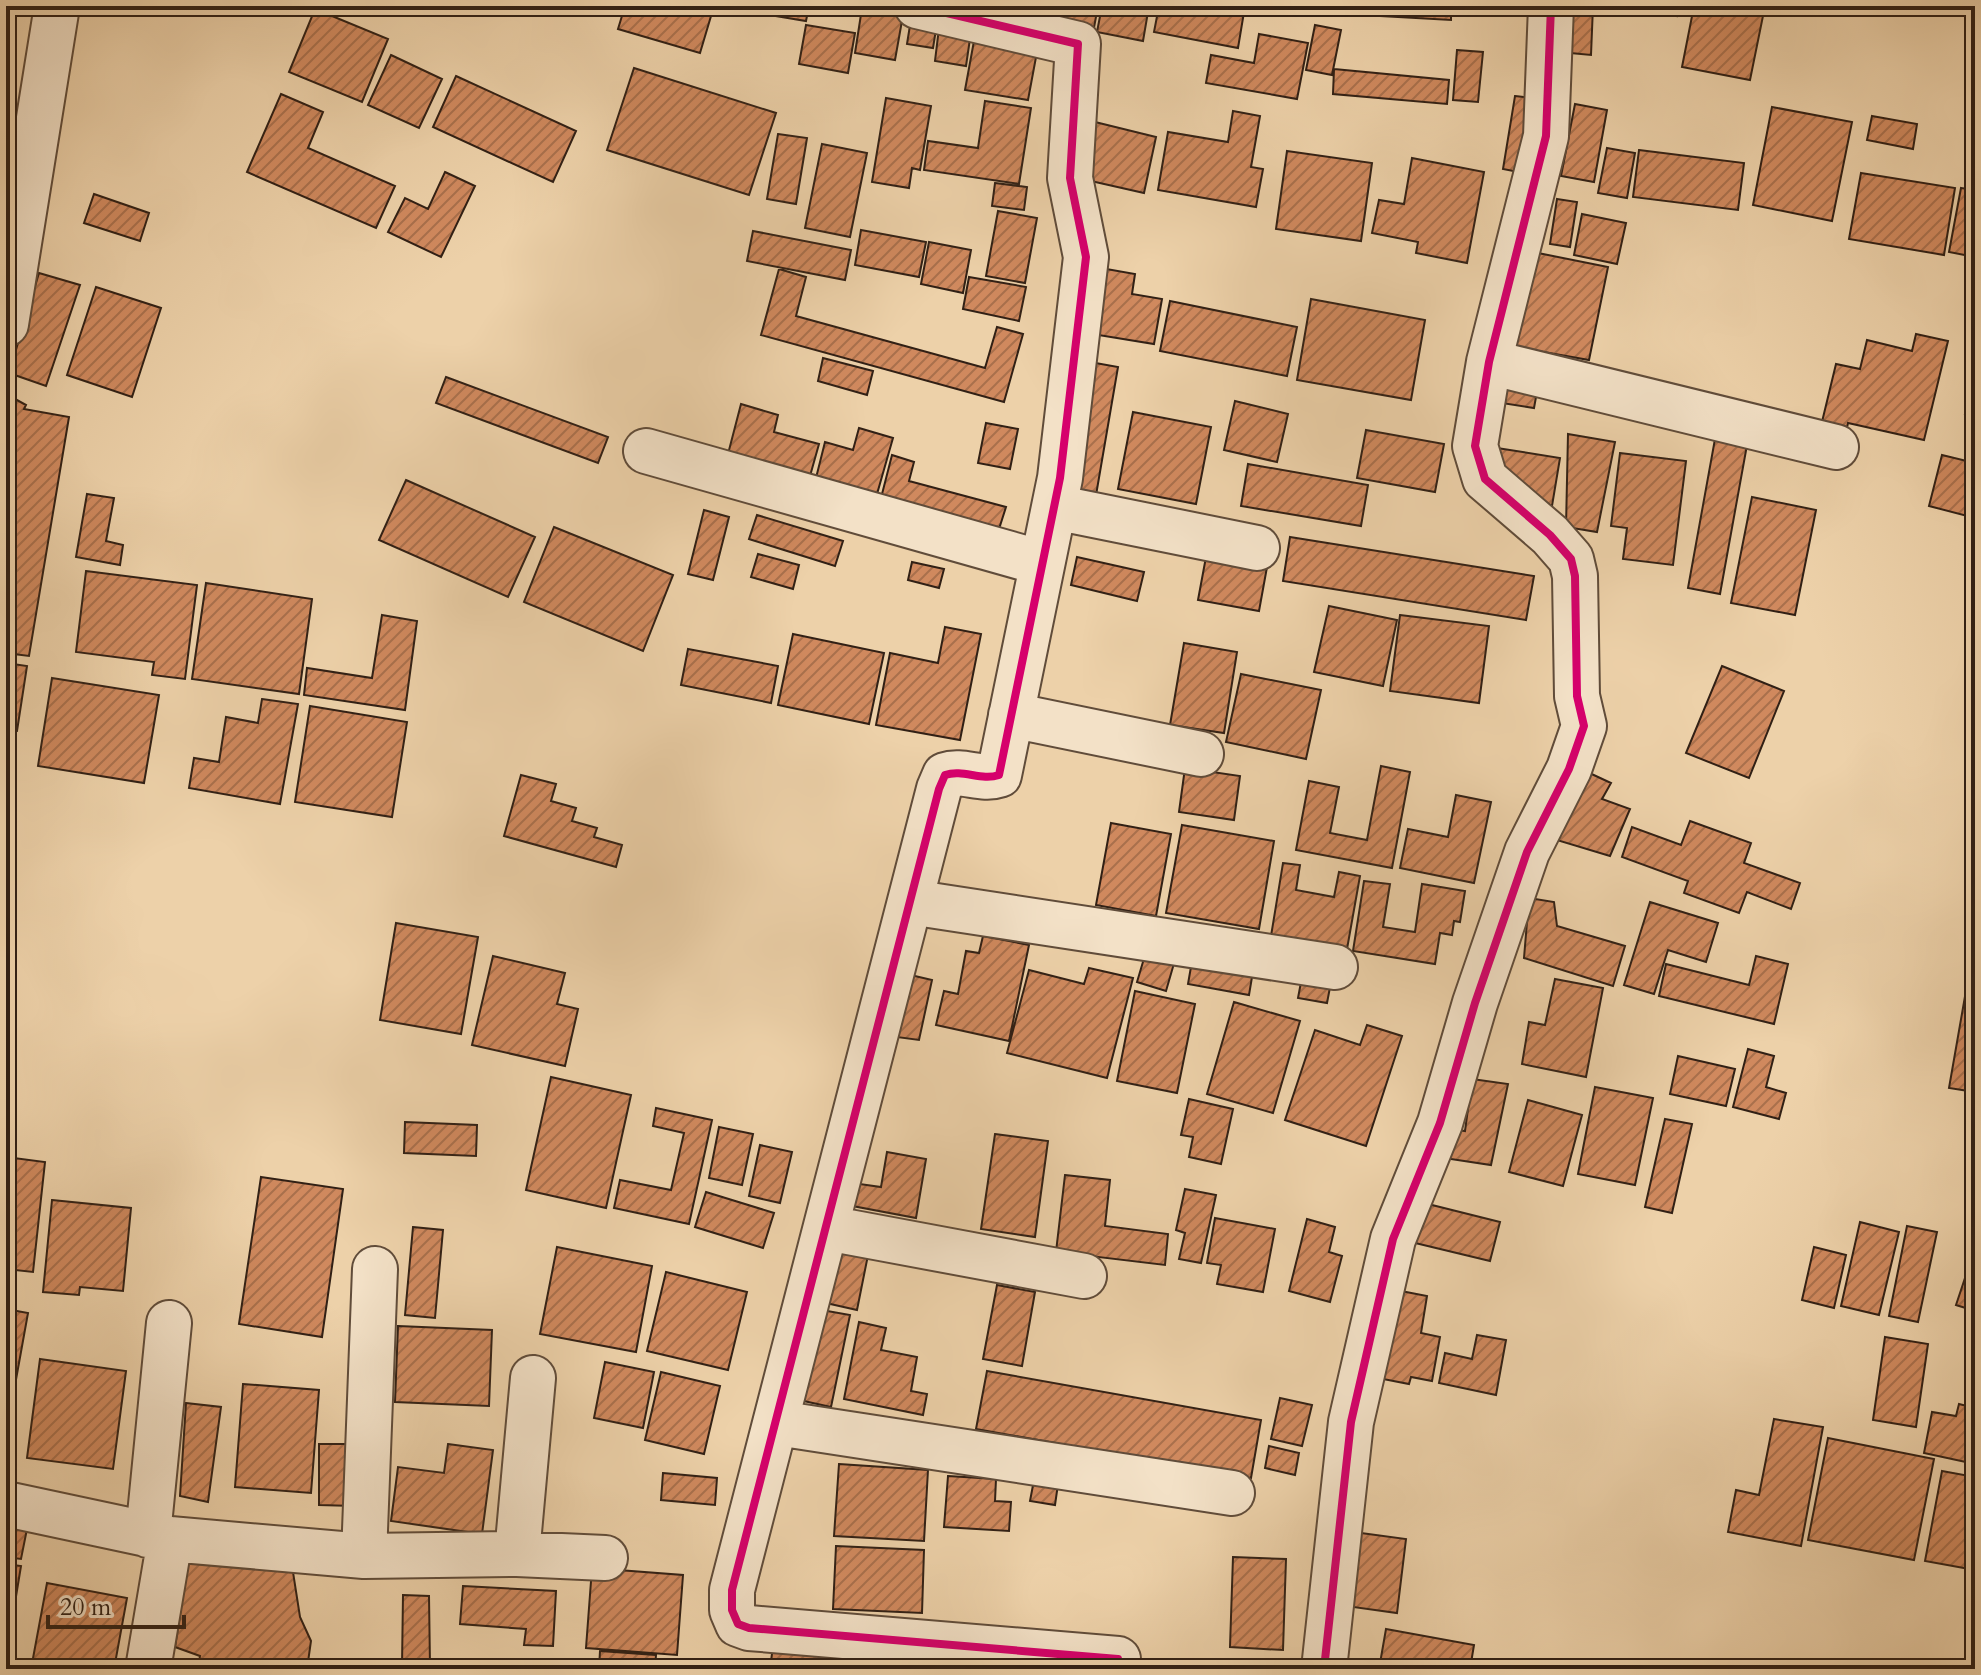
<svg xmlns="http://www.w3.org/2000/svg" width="1981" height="1675" viewBox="0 0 1981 1675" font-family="Cardo,serif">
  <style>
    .building { fill: url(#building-hatch); stroke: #312015; stroke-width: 2 }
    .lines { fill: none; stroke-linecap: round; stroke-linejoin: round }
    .minor-casing { stroke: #604c3a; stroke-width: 48 }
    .minor { stroke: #f3e1c7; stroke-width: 44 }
    .cycleway-casing { stroke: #f3e1c7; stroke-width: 13 }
    .cycleway { stroke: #d6006c; stroke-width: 8 }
  </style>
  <defs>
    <pattern id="building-hatch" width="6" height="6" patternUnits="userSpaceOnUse" patternTransform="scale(2)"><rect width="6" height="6" fill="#d0895e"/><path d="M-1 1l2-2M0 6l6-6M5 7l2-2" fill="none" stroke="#a9704c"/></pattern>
  </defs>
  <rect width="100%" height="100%" fill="#edd1a9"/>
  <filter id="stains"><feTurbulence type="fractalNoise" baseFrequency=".0025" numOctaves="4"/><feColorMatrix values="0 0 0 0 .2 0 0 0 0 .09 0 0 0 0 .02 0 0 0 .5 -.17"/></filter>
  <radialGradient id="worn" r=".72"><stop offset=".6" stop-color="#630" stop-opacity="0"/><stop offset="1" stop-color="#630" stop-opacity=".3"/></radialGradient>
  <path class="building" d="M625,6H714L700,53L618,29Z
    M759,6H809L806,21L757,13Z
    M1058,6H1098L1093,33L1054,26Z
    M1102,6H1149L1143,41L1097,32Z
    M1159,6H1245L1238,48L1154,32Z
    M1382,6H1451V20L1381,16Z
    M1562,6H1593L1591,55L1560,52Z
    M1608,6H1679L1677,16Z
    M1694,6H1765L1750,80L1682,67Z
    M862,8L903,15L895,60L855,53Z
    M315,9L388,39L362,102L289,72Z
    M912,13L938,17L933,48L907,44Z
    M940,20L972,25L966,66L935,61Z
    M806,25L855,33L848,73L799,64Z
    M1315,25L1341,30L1332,75L1306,70Z
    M976,30L1039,41L1028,100L965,90Z
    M1259,34L1308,43L1297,99L1206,83L1211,55L1254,63Z
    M1457,50L1483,52L1478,102L1453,100Z
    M391,55L442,79L419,128L368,105Z
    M634,68L776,113L749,195L607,150Z
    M1334,69L1449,80L1447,104L1333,94Z
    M456,76L576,131L553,182L433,127Z
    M281,94L323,112L308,148L395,186L376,228L247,172Z
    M1515,96L1543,99L1529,174L1503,169Z
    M886,98L931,106L920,170L912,168L909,188L872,182Z
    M985,101L1031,108L1019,184L924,170L928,141L978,148Z
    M1575,104L1607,110L1594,182L1561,176Z
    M1772,107L1852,122L1832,221L1753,205Z
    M1233,111L1260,116L1251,167L1263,169L1256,207L1158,190L1168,132L1228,142Z
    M1872,116L1917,124L1913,149L1867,140Z
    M1091,121L1156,137L1144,193L1082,179Z
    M778,134L807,138L796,204L767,199Z
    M822,144L867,153L850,237L805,228Z
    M1607,148L1635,153L1627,198L1598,193Z
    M1639,150L1744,163L1738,210L1633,197Z
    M1287,151L1372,163L1361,241L1276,229Z
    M1412,158L1484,172L1467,263L1416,253L1418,242L1372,233L1379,200L1404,204Z
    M445,172L475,186L441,257L388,232L405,198L428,209Z
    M1861,173L1955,188L1944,255L1849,239Z
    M995,183L1027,187L1024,210L992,206Z
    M1961,188L1975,190V257L1949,252Z
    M94,194L149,213L140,241L84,223Z
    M1557,199L1577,202L1570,247L1550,244Z
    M998,211L1037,218L1025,283L986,276Z
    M1582,214L1626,223L1617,264L1574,255Z
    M861,230L926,242L919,277L855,265Z
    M753,231L851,250L845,280L747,261Z
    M929,242L971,250L963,293L921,284Z
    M1538,253L1608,267L1589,360L1515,347Z
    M1095,267L1135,274L1132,294L1162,299L1154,344L1086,333Z
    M779,269L806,277L796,316L985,368L997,327L1023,334L1004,402L761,335Z
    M39,273L80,285L46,386L9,373Z
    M969,277L1026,287L1019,321L963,309Z
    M96,287L161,308L132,397L67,375Z
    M1311,299L1425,320L1411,400L1297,380Z
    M1170,301L1297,327L1287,376L1160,351Z
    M1916,334L1948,341L1924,440L1848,423L1846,432L1821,426L1836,364L1860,369L1867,340L1912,351Z
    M823,358L873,371L867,395L818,381Z
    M1090,362L1118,367L1095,501L1068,497Z
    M1975,375V417L1965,414Z
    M446,377L608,437L598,463L436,403Z
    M1494,378L1538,386L1534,408L1489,401Z
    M6,394L26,405L24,409L69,417L29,656L6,653Z
    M1235,401L1288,414L1277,462L1224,450Z
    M741,404L778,415L774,432L819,444L810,476L728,454Z
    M1133,412L1211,427L1196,504L1118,489Z
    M986,423L1018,429L1010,469L978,463Z
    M859,428L893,438L877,494L816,478L825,442L853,450Z
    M1366,430L1444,444L1435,492L1357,478Z
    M1568,434L1615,442L1597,532L1566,527Z
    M1715,439L1747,445L1720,594L1688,588Z
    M1497,448L1560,458L1552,506L1495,472Z
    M1620,453L1686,461L1673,565L1623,559L1627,528L1611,526Z
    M892,455L914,462L909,481L1006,507L999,529L881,498Z
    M1942,455L1975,463V518L1929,506Z
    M1248,464L1368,485L1361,526L1241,506Z
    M406,480L535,537L508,597L379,540Z
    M87,494L114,498L106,541L123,545L120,565L76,557Z
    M1752,497L1816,510L1795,615L1731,603Z
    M704,510L729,517L713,580L688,574Z
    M757,515L843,541L835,566L749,539Z
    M554,527L673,575L643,651L524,602Z
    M1290,537L1534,576L1526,620L1283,581Z
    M758,554L799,565L793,589L751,577Z
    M1077,557L1144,572L1137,601L1071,585Z
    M1206,557L1267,567L1259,611L1198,600Z
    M912,562L944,569L939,588L908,580Z
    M86,571L197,585L185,679L152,675L154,662L76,652Z
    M206,583L312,599L299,694L192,679Z
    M1329,606L1397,620L1383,686L1314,672Z
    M382,615L417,621L405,710L304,695L307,668L372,678Z
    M1400,615L1489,626L1479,703L1390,691Z
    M945,627L981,634L960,740L876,725L890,653L938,663Z
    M793,634L884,653L869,724L778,705Z
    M1184,643L1237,652L1224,733L1170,725Z
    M688,649L778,666L771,703L681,685Z
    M6,663L27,666L17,731L6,730Z
    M1722,666L1784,691L1749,778L1686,753Z
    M1241,674L1321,690L1306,759L1226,742Z
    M52,678L159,695L144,783L38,766Z
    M262,699L298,704L280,804L189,788L194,758L219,762L226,717L258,723Z
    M310,706L407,722L392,817L295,802Z
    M1381,766L1410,772L1392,868L1296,850L1309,781L1339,787L1330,833L1367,840Z
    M1185,768L1240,776L1234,820L1179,812Z
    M1583,770L1611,783L1602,799L1630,809L1610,856L1550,838Z
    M521,775L556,784L551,801L576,808L572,821L597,828L594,837L622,845L616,867L504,836Z
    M1456,795L1491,802L1474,883L1400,868L1408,829L1448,837Z
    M1690,821L1751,843L1744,863L1800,883L1791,909L1747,892L1739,913L1684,893L1688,881L1622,857L1632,827L1681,845Z
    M1111,823L1171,834L1156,916L1096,905Z
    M1182,825L1274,841L1259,929L1166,913Z
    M1283,863L1300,865L1296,890L1334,897L1339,872L1360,876L1347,949L1271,936Z
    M1364,881L1390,884L1383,927L1415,932L1422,884L1465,891L1460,922L1454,921L1452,935L1440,933L1435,964L1353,951Z
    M1529,898L1554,902L1557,926L1625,946L1613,986L1524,958Z
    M1650,902L1718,923L1706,962L1668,950L1654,994L1624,985Z
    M396,923L478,937L461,1034L380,1020Z
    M983,936L1029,945L1009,1041L936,1025L944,991L958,994L966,951L979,953Z
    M1148,945L1177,953L1166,991L1137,982Z
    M493,956L565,973L557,1004L578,1009L565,1066L472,1045Z
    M1756,956L1788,964L1774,1024L1659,996L1666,964L1749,985Z
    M1192,961L1253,971L1249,995L1188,984Z
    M1971,962H1975V1092L1949,1088Z
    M1089,968L1133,978L1107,1078L1007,1053L1029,970L1084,984Z
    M902,973L932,980L919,1040L889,1036Z
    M1302,977L1331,982L1327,1003L1298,998Z
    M1555,979L1603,988L1586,1077L1522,1064L1529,1022L1545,1025Z
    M1135,991L1195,1004L1177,1093L1117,1081Z
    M1234,1002L1300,1021L1273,1113L1207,1094Z
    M1367,1025L1402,1036L1366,1146L1285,1120L1315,1030L1360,1045Z
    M1748,1049L1774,1056L1766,1087L1786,1093L1779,1119L1733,1107Z
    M1678,1056L1735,1069L1726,1106L1670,1094Z
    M551,1077L631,1095L606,1208L526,1190Z
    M1472,1079L1508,1084L1491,1165L1444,1158L1451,1129L1465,1131Z
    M1595,1087L1653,1098L1635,1185L1578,1174Z
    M1189,1099L1233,1109L1221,1164L1189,1157L1193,1137L1181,1135Z
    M1528,1100L1582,1115L1563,1186L1509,1172Z
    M656,1108L712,1120L689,1224L614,1208L620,1180L671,1190L684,1133L653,1126Z
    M1665,1119L1692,1124L1672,1213L1645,1207Z
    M405,1122L477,1125L476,1156L404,1153Z
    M719,1127L753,1134L742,1185L709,1178Z
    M995,1134L1048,1141L1035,1237L981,1229Z
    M760,1145L792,1152L780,1203L749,1196Z
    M887,1152L926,1159L916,1218L842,1204L860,1184L881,1187Z
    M6,1157L45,1162L33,1272L6,1269Z
    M1065,1175L1110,1180L1105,1226L1168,1234L1165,1265L1056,1252Z
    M261,1177L343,1189L322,1337L239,1324Z
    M1185,1189L1216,1195L1201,1263L1179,1259L1185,1233L1176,1230Z
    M706,1192L774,1213L763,1248L695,1227Z
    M52,1200L131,1208L123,1291L80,1287L79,1295L43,1292Z
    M1420,1202L1500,1222L1490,1261L1411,1242Z
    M1215,1218L1275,1229L1263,1292L1217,1284L1221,1265L1207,1263Z
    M1307,1219L1335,1227L1329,1252L1342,1256L1330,1302L1289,1291Z
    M1860,1222L1899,1232L1879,1315L1841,1306Z
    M1907,1226L1937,1232L1918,1322L1889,1316Z
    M413,1227L443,1230L435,1318L405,1315Z
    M834,1244L869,1250L857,1310L817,1301Z
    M557,1247L652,1266L636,1352L540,1334Z
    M1814,1247L1846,1255L1834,1308L1802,1300Z
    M1975,1248V1311L1956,1305Z
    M666,1272L747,1292L728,1370L647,1351Z
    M997,1285L1035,1292L1022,1366L983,1359Z
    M1401,1291L1427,1296L1421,1333L1440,1337L1432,1381L1411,1377L1409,1384L1383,1379Z
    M6,1309L28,1313L6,1435Z
    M816,1309L850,1315L831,1407L790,1398Z
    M859,1322L886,1328L881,1350L917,1357L911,1391L927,1394L923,1415L844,1399Z
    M398,1326L492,1330L489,1406L395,1402Z
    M1477,1335L1506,1340L1496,1395L1439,1383L1445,1353L1472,1359Z
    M1885,1337L1928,1344L1916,1427L1873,1420Z
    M40,1359L126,1371L113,1469L27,1458Z
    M605,1362L654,1372L643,1428L594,1418Z
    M987,1371L1261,1420L1251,1478L976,1429Z
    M661,1372L720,1386L704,1454L645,1440Z
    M243,1384L319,1390L311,1493L235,1487Z
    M1280,1398L1312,1405L1302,1446L1271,1439Z
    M186,1403L221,1407L208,1502L180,1496Z
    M1959,1404L1975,1408V1464L1924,1453L1932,1412L1956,1416Z
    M1774,1419L1823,1427L1801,1546L1728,1532L1736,1490L1759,1495Z
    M1828,1438L1934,1459L1914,1560L1808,1540Z
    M319,1444H355L354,1506L319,1505Z
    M448,1444L493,1450L482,1534L391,1521L398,1467L444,1473Z
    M1269,1446L1299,1453L1295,1475L1265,1468Z
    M839,1464L928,1470L924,1541L834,1536Z
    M1942,1471L1975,1477V1570L1925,1561Z
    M663,1473L717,1478L715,1505L661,1500Z
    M948,1476L996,1479L995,1501L1011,1502L1009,1531L944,1527Z
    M1034,1480L1058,1484L1055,1505L1030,1501Z
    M6,1514L29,1519L21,1559L6,1557Z
    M1361,1533L1406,1539L1397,1613L1353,1607Z
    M836,1546L924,1550L922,1613L833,1609Z
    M189,1555L293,1572L300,1617L311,1641L307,1669H198L200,1656L175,1647Z
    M1233,1557L1286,1559L1283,1650L1230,1647Z
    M6,1564L21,1566L6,1657Z
    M592,1568L683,1575L677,1655L586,1648Z
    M47,1583L127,1598L114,1669H31Z
    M463,1586L556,1591L553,1646L524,1645L526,1629L460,1624Z
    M403,1595L429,1596L430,1666H402Z
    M1386,1629L1474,1645L1470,1669H1379Z
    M773,1646L846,1653L844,1669H770Z
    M600,1651L656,1655L655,1669H599Z"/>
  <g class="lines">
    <g class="minor-casing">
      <path id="minor" d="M917,6L1078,44L1070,178L1086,257L1060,478L999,775C981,781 963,769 945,775L939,789L732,1590V1610L738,1624L749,1628L1118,1659
        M6,324L57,6
        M1489,362L1836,447
        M646,451L1042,563
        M1054,507L1257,548
        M1011,715L1201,754
        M910,902L1335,967
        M827,1228L1084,1276
        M777,1423L1232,1493
        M6,1504L170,1539L364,1556L517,1554L605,1558
        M148,1535L169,1323
        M517,1554L533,1378
        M364,1556L375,1269
        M148,1669L170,1539
        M1324,1669L1351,1422L1393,1239L1440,1123L1475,1003L1527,852L1569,769L1584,726L1577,696L1575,576L1571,559L1550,535L1485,479L1475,446L1489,362L1546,136L1551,6"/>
    </g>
    <use href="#minor" class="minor"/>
    <g class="cycleway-casing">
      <path id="cycleway" d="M917,6L1078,44L1070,178L1086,257L1060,478L999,775C981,781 963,769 945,775L939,789L732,1590V1610L738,1624L749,1628L1118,1659
        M1324,1669L1351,1422L1393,1239L1440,1123L1475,1003L1527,852L1569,769L1584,726L1577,696L1575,576L1571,559L1550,535L1485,479L1475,446L1489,362L1546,136L1551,6"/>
    </g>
    <use href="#cycleway" class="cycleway"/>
  </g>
  <rect width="1981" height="1675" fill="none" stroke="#edd1a9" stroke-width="32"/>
  <rect x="8" y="8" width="1965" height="1659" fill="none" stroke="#312015" stroke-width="4"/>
  <rect x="16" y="16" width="1949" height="1643" fill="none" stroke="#312015" stroke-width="2"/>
  <path d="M48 1615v12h136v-12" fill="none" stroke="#312015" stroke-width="4"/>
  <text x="60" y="1615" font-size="24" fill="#312015" stroke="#f3e1c7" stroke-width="6" paint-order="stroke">20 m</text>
  <rect width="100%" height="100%" filter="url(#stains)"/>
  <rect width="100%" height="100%" fill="url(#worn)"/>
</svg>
